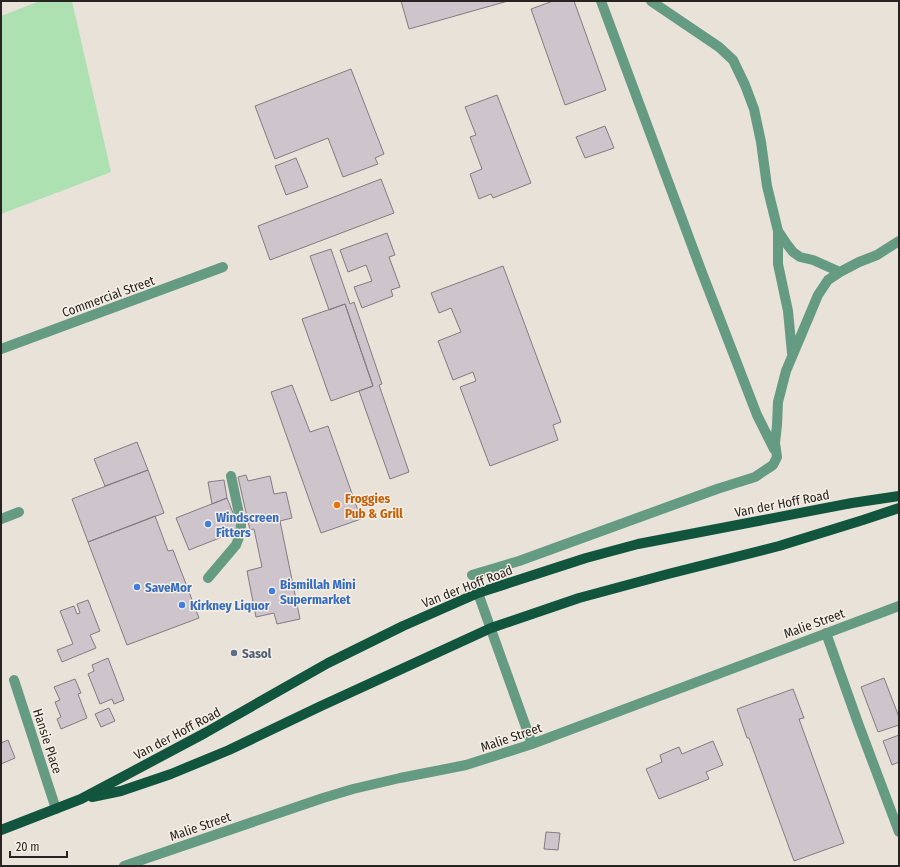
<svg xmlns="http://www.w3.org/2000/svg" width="900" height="867" viewBox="0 0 900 867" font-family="'Fira Sans Condensed',sans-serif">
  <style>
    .green { fill: #ade1b1 }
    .building { fill: #cec4cb; stroke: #847b81 }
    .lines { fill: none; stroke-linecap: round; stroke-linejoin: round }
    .minor { stroke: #659b83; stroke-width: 10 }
    .major { stroke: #11553e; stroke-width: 10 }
    .food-dot { fill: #e8710a; stroke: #f6efe6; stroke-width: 1.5 }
    .shop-dot { fill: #3f7fe0; stroke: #f6efe6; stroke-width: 1.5 }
    .service-dot { fill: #5c6f8a; stroke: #f6efe6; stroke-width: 1.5 }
    .labels { text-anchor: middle; stroke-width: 3; stroke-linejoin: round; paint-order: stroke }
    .street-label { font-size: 13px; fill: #272421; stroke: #f6efe6 }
    .food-label { font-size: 13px; font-weight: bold; fill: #c56008; stroke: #f6efe6; text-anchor: start }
    .shop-label { font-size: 13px; font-weight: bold; fill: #366cbe; stroke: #f6efe6; text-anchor: start }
    .service-label { font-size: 13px; font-weight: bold; fill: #4e5e75; stroke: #f6efe6; text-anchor: start }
  </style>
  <rect width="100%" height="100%" fill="#e9e2d9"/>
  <path class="green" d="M40,1H72L111,172L1,214V16Z"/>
  <path class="building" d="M401,1H508L409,29Z
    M553,1H574L606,90L565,105L531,9Z
    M351,69L384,154L375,158L378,164L343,177L328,138L275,159L255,106Z
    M497,95L531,183L493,198L491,194L479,199L470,174L482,169L470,137L476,135L465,107Z
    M605,126L614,148L585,158L576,137Z
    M296,158L308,187L286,195L275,166Z
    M381,179L394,213L270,260L258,226Z
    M387,233L395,255L389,257L400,287L391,290L393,296L362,308L354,287L372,281L366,265L348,272L340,250Z
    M331,249L350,304L354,302L382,384L379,385L409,472L390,479L359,391L373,386L345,304L329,310L310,256Z
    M503,266L561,422L553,425L558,440L490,466L460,387L476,381L473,372L453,380L438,341L461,332L451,308L439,313L431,293Z
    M345,304L373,386L331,401L302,319Z
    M292,385L310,432L328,426L361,519L321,533L271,392Z
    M137,442L148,470L105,486L94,459Z
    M148,470L164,513L88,542L72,499Z
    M246,475L248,481L270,476L274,494L286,492L292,518L280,521L300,619L277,624L274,613L256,617L247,571L262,567L254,529L250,530L238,477Z
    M224,480L227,498L212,504L208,482Z
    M227,498L240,530L189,550L176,518Z
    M155,516L168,551L173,550L199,618L127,645L88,542Z
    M88,600L100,631L90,635L96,648L62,662L57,650L73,644L60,611L74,606L77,614L80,613L77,604Z
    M108,658L124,700L114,704L112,699L100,704L88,674L94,671L92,665Z
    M884,678L899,717V725L878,732L861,687Z
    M75,679L81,693L78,694L87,718L61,729L57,719L61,717L55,702L60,700L54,687Z
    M793,689L804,718L799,719L844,843L794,861L749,738H747L737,709Z
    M109,708L115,721L101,727L95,714Z
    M899,735V762L892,765L883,741Z
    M8,740L15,758L1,764V743Z
    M713,741L723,765L706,772L709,779L659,799L646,769L662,762L660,755L679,747L682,754Z
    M546,832L560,833L558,850L544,849Z"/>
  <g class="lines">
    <path class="minor" d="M601,1L701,270L757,415L774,449
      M651,1L719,47L733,60L745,85L754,109L761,142L767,186L778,231L786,243L793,252L800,257L813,260L840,272
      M778,231V264L788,311L792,353
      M1,349L223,267
      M1,519L19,512
      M472,575L519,561L717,489L755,477L773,465L777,457L775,443L777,425L778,402L786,371L818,295L828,280L840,272L859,262L877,255L899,241
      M208,578L236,545L241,532V523L231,476
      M478,593L532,744
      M826,633L858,723L899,832
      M14,680L56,809
      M124,866L323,798L353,789L400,778L466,765L532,744L899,606"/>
    <path class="major" d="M92,797L121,791L171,774L229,750L321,706L491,628L579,598L668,574L779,546L863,520L899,508
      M1,830L81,799L205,733L328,663L403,626L478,593L586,558L638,544L852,503L899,496"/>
  </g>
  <circle class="food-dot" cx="337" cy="505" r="4"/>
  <g class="shop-dot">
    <circle cx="208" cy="524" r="4"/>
    <circle cx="137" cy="587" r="4"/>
    <circle cx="272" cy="591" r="4"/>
    <circle cx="182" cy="605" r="4"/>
  </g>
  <circle class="service-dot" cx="234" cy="653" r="4"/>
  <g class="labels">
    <g class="street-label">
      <text transform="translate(108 296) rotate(-20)" y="5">Commercial Street</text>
      <text transform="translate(782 503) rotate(-11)" y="5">Van der Hoff Road</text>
      <text transform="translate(467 586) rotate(-21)" y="5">Van der Hoff Road</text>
      <text transform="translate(814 623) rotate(-20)" y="5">Malie Street</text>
      <text transform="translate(177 733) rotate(-28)" y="5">Van der Hoff Road</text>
      <text transform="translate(511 737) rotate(-19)" y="5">Malie Street</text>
      <text transform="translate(48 741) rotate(72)" y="5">Hansie Place</text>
      <text transform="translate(200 826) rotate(-19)" y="5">Malie Street</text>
    </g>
    <g class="food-label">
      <text x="345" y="503">Froggies<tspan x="345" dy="15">Pub &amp; Grill</tspan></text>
    </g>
    <g class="shop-label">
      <text x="216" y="522">Windscreen<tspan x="216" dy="15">Fitters</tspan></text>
      <text x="280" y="589">Bismillah Mini<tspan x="280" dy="15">Supermarket</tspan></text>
      <text x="145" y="592">SaveMor</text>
      <text x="190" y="610">Kirkney Liquor</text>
    </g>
    <g class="service-label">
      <text x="242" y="658">Sasol</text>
    </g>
  </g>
  <rect width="900" height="867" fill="none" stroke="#272421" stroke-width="4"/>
  <path d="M10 851v6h57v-6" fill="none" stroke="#272421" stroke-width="2"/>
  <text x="16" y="851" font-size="12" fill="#272421" stroke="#f6efe6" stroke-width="3" paint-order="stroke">20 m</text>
</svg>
